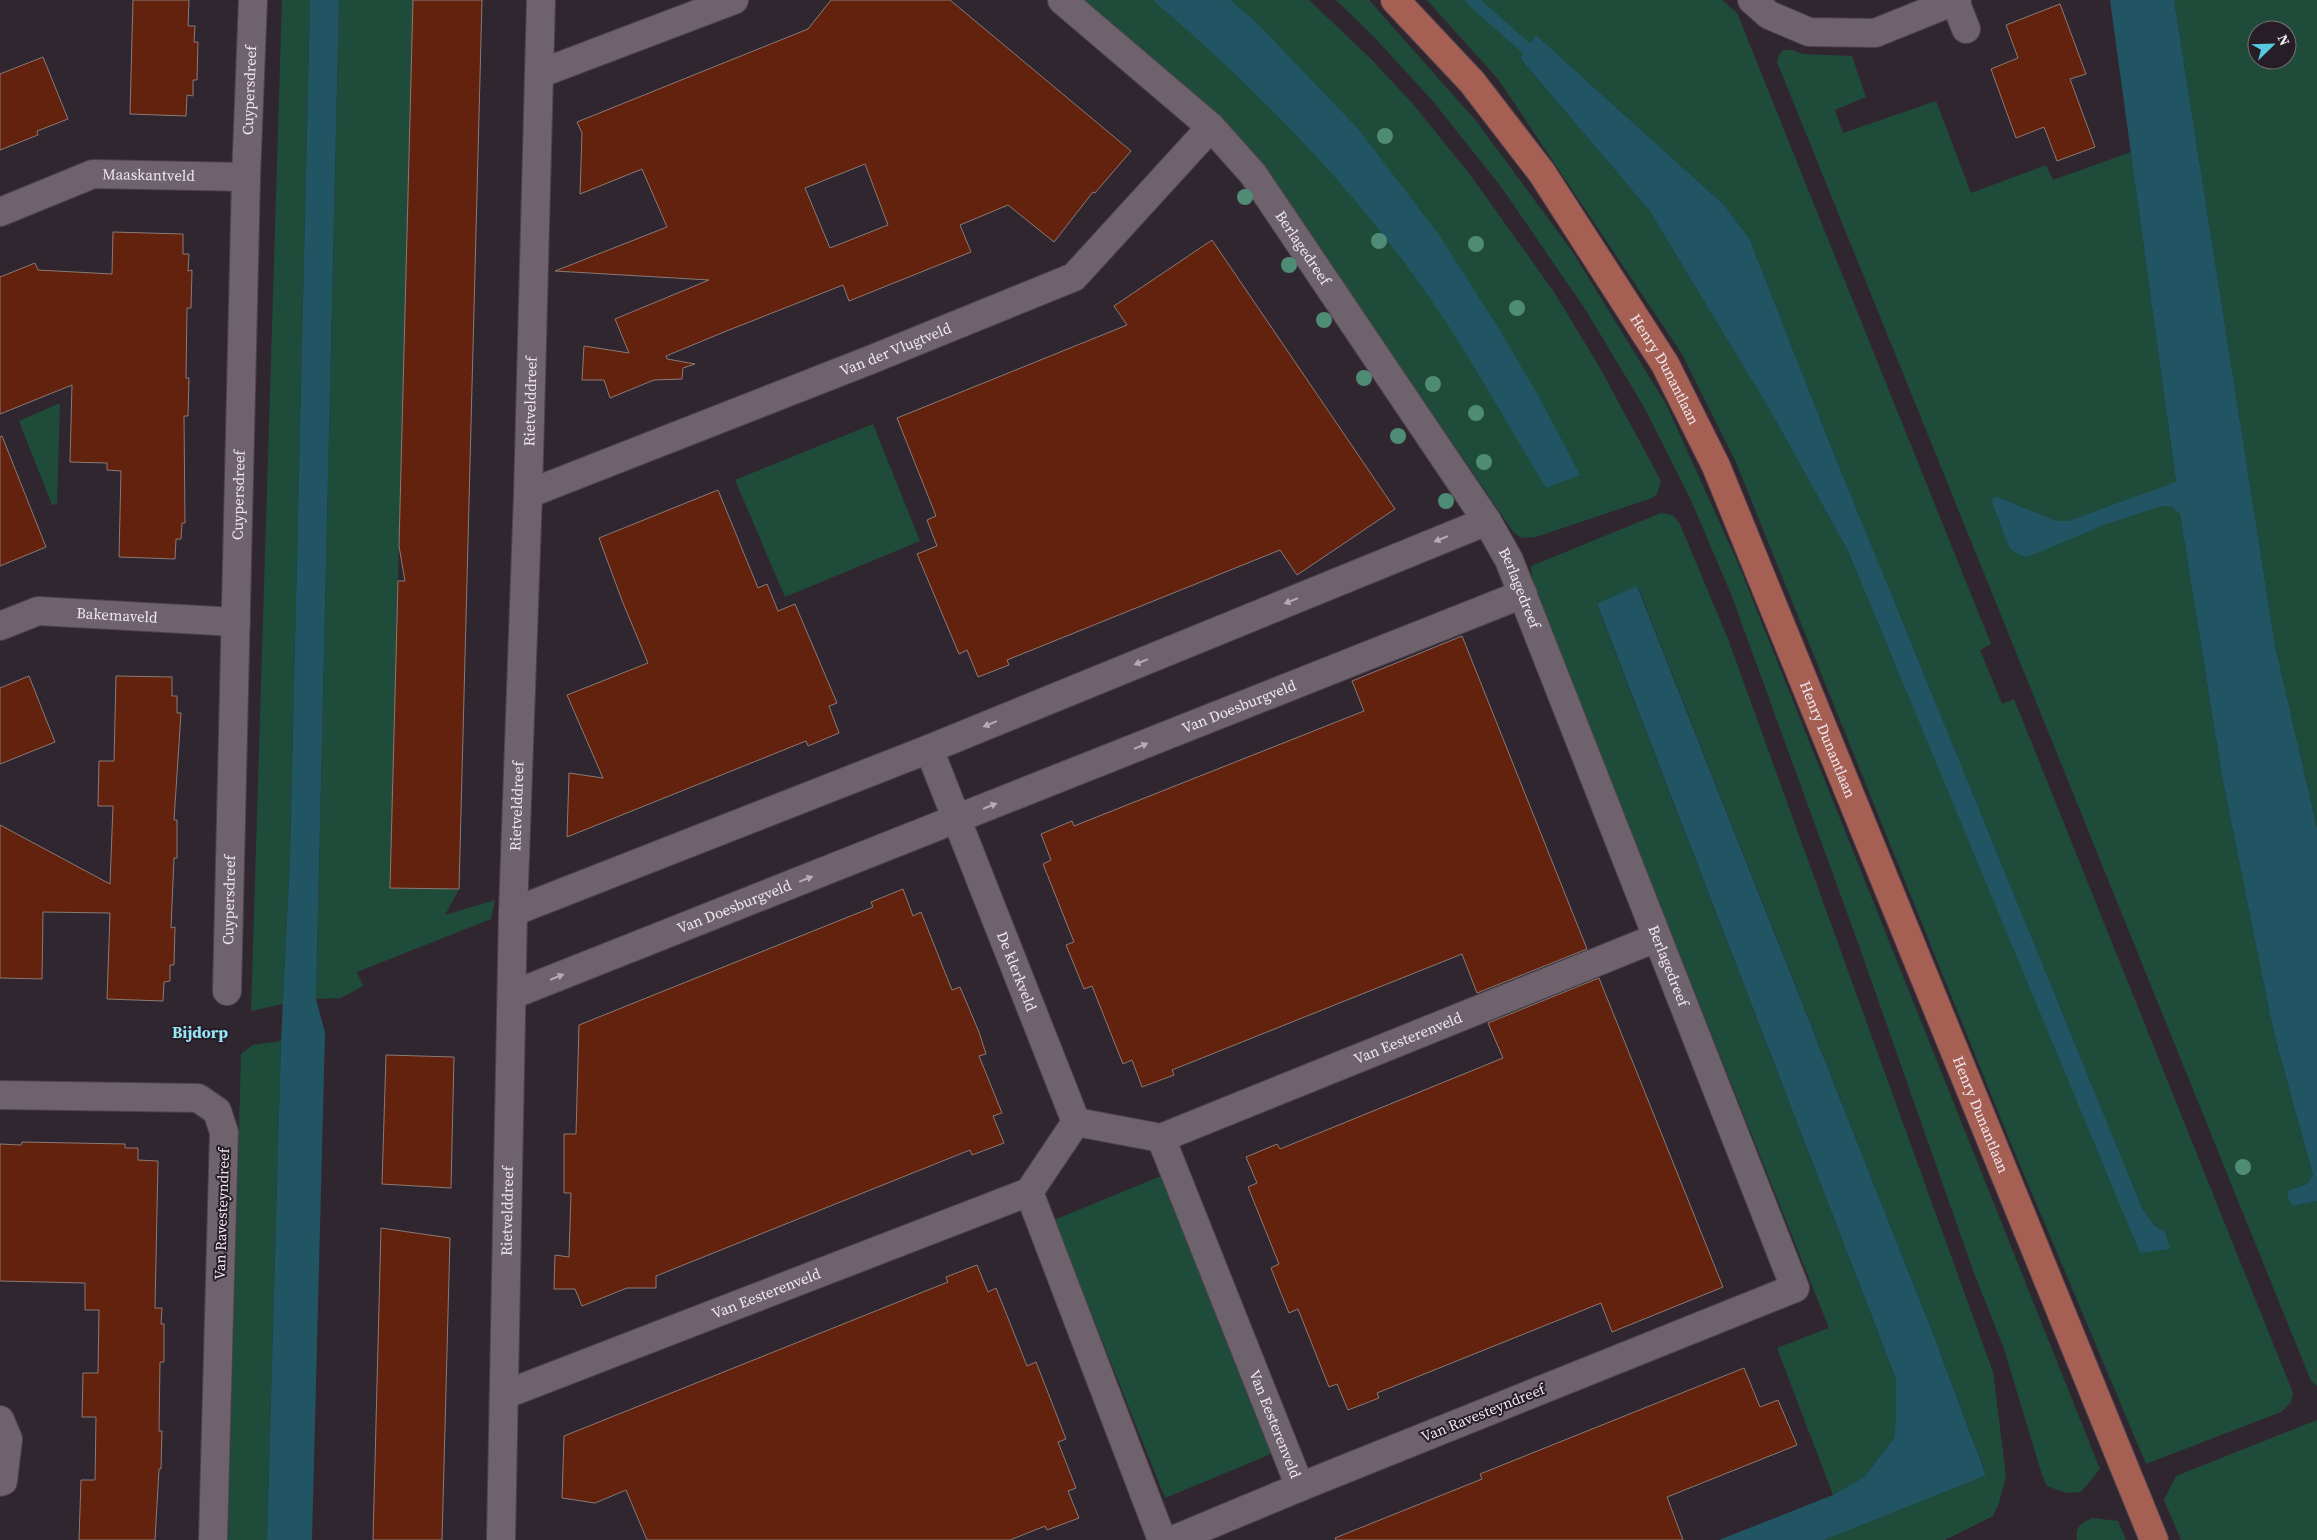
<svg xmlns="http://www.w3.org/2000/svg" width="2317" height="1540" viewBox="0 0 2317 1540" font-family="'Source Serif 4',serif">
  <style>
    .green { fill: #1f4c3a; fill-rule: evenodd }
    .water { fill: #215563 }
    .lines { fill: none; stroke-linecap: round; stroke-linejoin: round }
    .stream { stroke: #215563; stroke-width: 12 }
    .building { fill: #63220e; stroke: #8a7a75; fill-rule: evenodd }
    .minor-casing { stroke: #4c434c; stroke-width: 30 }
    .major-casing { stroke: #4c434c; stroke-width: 30 }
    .minor { stroke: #6e626d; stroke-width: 28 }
    .major { stroke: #a56053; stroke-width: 28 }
    .tree { fill: #4f8c75 }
    .oneway { fill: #b5acb4 }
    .labels { text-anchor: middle; stroke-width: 4; stroke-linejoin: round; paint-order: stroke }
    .street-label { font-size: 15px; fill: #efe8ef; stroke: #261d26 }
    .neighbourhood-label { font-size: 16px; font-weight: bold; fill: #98e5f8; stroke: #261d26 }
  </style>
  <rect width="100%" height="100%" fill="#302630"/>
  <path class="green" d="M282,0H310L290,857L283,1004L251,1011Z
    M339,0H413L390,887L459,889L445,915L495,900L491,919L357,972L363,986L341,998L316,999Z
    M1082,0H1309L1371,59L1413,104L1471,176L1554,292L1600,368L1661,481L1657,494L1652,498L1536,537L1522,538L1514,533L1264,166C1208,105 1146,53 1082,0Z
    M1336,0H1369L1477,122L1572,251L1666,404L1737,561L2100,1469L2081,1492L2066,1493L2047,1486L2042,1475L2004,1349L1974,1273L1857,940L1731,594L1690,498L1644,407L1585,309L1502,188L1432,100L1372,35Z
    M1427,0H1722L1737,13L1991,644L1980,650L2002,704L2014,699L2293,1393L2291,1402L2281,1412L2146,1464L2007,1134L1735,460L1682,354L1498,79ZM1536,35L1724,205L1749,238L1832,449L2142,1208L2154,1225L2165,1232L2141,1253L1848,551L1771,412L1649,210L1520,58Z
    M2174,0H2317V828L2275,645ZM2257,30H2287V60H2257Z
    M1783,50H1792L1803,54L1852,56L1866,97L1835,110L1843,133L1936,101L1971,193L2046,165L2053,180L2131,152L2176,483L2068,521H2056L1998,497L2010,549L2104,525L2162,506H2171L2180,514L2222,776L2274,1034L2313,1175L2307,1184L2288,1191L2293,1206L2317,1201V1386L2311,1381L1777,62L1779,55Z
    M60,403L57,504L52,505L19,421Z
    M873,424L920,541L785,597L735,480Z
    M1661,513L1672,515L1679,522L1728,639L1993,1372L2006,1476L1999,1503L1993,1516L1945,1540H1824L1986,1474L1932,1331L1638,587L1597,605L1896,1379L1895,1437L1864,1477L1833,1495L1777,1348L1829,1328L1532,585L1531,566Z
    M281,1041L267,1540H228L241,1054L253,1045Z
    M1161,1176L1271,1454L1165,1498L1054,1220Z
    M2317,1420V1540H2181L2164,1500L2176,1476Z
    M2093,1518L2118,1521L2126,1540H2077C2075,1526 2081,1523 2093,1518Z"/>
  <path class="water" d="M310,0H339L316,999L325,1033L312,1540H267L281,1041L290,857Z
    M1153,0H1230L1256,22L1359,130L1439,235L1499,329L1539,397L1580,475L1546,488C1502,415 1461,339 1410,270C1336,169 1248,82 1153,0Z
    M2110,0H2174L2275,645L2317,828V1201L2293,1206L2288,1198V1191L2307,1184L2313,1175L2274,1034L2222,776L2180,514L2171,506H2162L2104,525L2027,557L2018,554L2010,549L1992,502L1994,497H1998L2056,521H2068L2176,482Z
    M1536,35L1724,205L1749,238L1832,449L2142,1208L2154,1225L2165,1232L2170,1249L2140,1253L1848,551L1771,412L1649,210L1520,58Z
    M1637,586L1932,1331L1986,1475L1824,1540H1719L1833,1495L1864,1477L1895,1437L1896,1379L1597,604Z"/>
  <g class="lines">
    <path class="stream" d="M1472,0L1526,48"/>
  </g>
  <path class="building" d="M133,0H189L188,26H195L194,42H198L197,80H193V96L187,95L186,116L130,114Z
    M413,0H482L459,889L390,888L398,581H405L399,546Z
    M831,0H950L1131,151L1095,193L1093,192L1054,242L1008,205L960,225L971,252L849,301L843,285L724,332L666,356L667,359L695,364L683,368L682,379L654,380L610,398L604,380H582L584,346L629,353L615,319L709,280L555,271L667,227L642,169L580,194L582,133L577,122L808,29ZM865,164L888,225L830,248L805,188Z
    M2060,4L2086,74L2070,79L2095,147L2057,161L2044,127L2016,138L1991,69L2018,58L2006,25Z
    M43,57L68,119L37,131L38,135L0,150V74Z
    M113,232L183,234V254H189L188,271L192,270L191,308H187L186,378H189L188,416H184L185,523H182L181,539H176L175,559L119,557L121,471L107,470V463L70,462L72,385L0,414V277L35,263L38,270L112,274Z
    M1212,240L1395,509L1297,575L1280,550L1007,660L1009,665L978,677L967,650L959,654L917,554L937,546L927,520L936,516L897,418L1127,325L1114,306Z
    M2,436L46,547L0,566V437Z
    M718,490L758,588L767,584L778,611L795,604L837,703L829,706L839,733L808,746L806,741L567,837L569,773L603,778L567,695L648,663L623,603L599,538Z
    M1462,636L1587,949L1477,993L1462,954L1172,1070L1174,1075L1142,1087L1132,1060L1123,1064L1092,986L1084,989L1066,945L1074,942L1043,864L1051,860L1041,834L1072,821L1074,826L1364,711L1352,681Z
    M29,676L55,742L0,764V688Z
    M116,676L172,677V696H177V713H181L174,820H177V858H174L171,928L175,927L174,965H170V981L164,982L163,1001L107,999L110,913L43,912L42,979L0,978V825L110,884L113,806H98L99,761H114Z
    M903,889L913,916L921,912L952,990L960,987L979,1032L986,1054L979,1056L1002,1113L993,1116L1004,1143L972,1155L970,1150L656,1276V1288H627L582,1306L575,1289H554L555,1255L569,1257L571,1193H564V1134H576L579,1025L873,907L871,902Z
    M1599,978L1723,1287L1612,1332L1601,1303L1377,1393L1379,1398L1348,1410L1337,1384L1329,1387L1298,1309L1289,1313L1278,1286L1271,1268L1279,1264L1248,1187L1257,1183L1246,1157L1277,1144L1280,1149L1503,1058L1488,1023Z
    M386,1055L454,1057L451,1188L382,1184Z
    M22,1142L125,1144V1148H138V1160L158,1161L155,1308H162L161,1324H164V1362H160L159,1431H162L161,1469H159L155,1540H79L81,1480H95L96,1417H82L83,1373H98L99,1310H85V1283L0,1281V1144L21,1145Z
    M381,1228L450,1238L442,1540H373Z
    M977,1265L988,1292L996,1288L1027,1366L1036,1362L1066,1439L1058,1442L1076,1488L1068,1491L1079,1518L1047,1530L1045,1526L1010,1540H647L626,1490L595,1503L562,1498L564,1436L948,1282L946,1277Z
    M1744,1368L1760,1407L1778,1400L1797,1445L1667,1497L1683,1540H1336L1335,1538L1482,1479L1480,1474Z"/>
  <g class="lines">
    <g class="minor-casing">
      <g id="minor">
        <path id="s1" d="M1062,0L1211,127L1253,174L1487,521L1509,560L1795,1288L1300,1487L1173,1540"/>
        <path d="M1752,0L1769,15L1809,32L1875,33L1957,0"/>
        <path d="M1955,1L1966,29"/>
        <path d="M539,74L541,0"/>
        <path id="s2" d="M0,212L93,174L246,177"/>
        <path id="s3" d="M528,494L870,360L1074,277L1211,127"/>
        <path id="s4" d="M0,626L38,611L236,622"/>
        <path id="s5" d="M929,749L1076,1122"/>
        <path d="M513,912L929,749L1487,521"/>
        <path id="s6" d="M227,991L246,177L253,0"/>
        <path id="s7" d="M512,995L1523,594"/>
        <path d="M0,1095L198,1098L217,1111L224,1132L213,1540"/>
        <path id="s8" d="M1161,1138L1300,1487"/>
        <path d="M1029,1192L1162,1540"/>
        <path id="s9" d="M504,1395L1029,1192L1076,1122L1161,1138L1656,938"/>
        <path d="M0,1420L8,1439L3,1481L0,1482"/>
        <path id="s10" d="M501,1540L513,912L528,494L539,74L734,0"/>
      </g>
    </g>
    <g class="major-casing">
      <g id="major">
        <path id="s11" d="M1395,0L1472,82L1542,173L1665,364L1716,466L2154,1540"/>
      </g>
    </g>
    <use href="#minor" class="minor"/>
    <use href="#major" class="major"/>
  </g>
  <g class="tree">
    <circle cx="1385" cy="136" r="8"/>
    <circle cx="1245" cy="197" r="8"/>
    <circle cx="1379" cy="241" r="8"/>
    <circle cx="1476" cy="244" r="8"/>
    <circle cx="1289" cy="265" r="8"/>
    <circle cx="1517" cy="308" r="8"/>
    <circle cx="1324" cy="320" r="8"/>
    <circle cx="1364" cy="378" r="8"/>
    <circle cx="1433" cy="384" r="8"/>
    <circle cx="1476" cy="413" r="8"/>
    <circle cx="1398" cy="436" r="8"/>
    <circle cx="1484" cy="462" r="8"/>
    <circle cx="1446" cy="501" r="8"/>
    <circle cx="2243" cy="1167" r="8"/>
  </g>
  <defs><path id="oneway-solid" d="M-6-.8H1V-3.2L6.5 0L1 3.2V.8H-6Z" transform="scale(1.25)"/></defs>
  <g class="oneway">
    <use href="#oneway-solid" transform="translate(1441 539) rotate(158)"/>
    <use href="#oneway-solid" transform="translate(1291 601) rotate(158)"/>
    <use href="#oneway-solid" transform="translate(1141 662) rotate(158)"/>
    <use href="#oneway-solid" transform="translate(990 724) rotate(158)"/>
    <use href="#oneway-solid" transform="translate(1141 746) rotate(-22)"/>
    <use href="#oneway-solid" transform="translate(990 806) rotate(-22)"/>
    <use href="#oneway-solid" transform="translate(806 879) rotate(-22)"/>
    <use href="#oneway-solid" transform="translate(557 977) rotate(-22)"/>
  </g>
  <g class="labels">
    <g class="street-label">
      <text dy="5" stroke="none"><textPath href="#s6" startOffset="901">Cuypersdreef</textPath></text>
      <text dy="5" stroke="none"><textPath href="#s2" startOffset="156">Maaskantveld</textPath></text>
      <text dy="5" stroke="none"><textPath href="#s1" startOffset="348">Berlagedreef</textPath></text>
      <text dy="5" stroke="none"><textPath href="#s3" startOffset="395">Van der Vlugtveld</textPath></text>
      <text dy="5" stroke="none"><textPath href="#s11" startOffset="459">Henry Dunantlaan</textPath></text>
      <text dy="5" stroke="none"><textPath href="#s10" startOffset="1139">Rietvelddreef</textPath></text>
      <text dy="5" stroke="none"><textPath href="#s6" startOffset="496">Cuypersdreef</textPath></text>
      <text dy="5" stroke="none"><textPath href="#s1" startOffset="752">Berlagedreef</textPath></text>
      <text dy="5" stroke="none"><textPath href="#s4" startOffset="120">Bakemaveld</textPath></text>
      <text dy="5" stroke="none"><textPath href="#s7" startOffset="782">Van Doesburgveld</textPath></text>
      <text dy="5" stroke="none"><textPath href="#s11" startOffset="864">Henry Dunantlaan</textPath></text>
      <text dy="5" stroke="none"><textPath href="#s10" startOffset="734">Rietvelddreef</textPath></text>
      <text dy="5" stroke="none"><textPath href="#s6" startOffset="91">Cuypersdreef</textPath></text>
      <text dy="5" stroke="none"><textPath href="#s7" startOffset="239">Van Doesburgveld</textPath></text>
      <text dy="5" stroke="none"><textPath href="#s1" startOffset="1158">Berlagedreef</textPath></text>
      <text dy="5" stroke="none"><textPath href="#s5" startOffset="239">De klerkveld</textPath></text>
      <text dy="5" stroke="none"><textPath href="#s9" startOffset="1000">Van Eesterenveld</textPath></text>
      <text dy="5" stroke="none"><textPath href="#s11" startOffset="1269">Henry Dunantlaan</textPath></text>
      <text dy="5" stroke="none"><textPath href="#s10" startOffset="329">Rietvelddreef</textPath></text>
      <text transform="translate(222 1214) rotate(-88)" y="5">Van Ravesteyndreef</text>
      <text dy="5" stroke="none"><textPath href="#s9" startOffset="281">Van Eesterenveld</textPath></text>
      <text transform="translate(1483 1413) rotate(-22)" y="5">Van Ravesteyndreef</text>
      <text dy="5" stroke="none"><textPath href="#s8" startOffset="308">Van Eesterenveld</textPath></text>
    </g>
    <g class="neighbourhood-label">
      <text x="200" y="1038">Bijdorp</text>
    </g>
  </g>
  <g transform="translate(2272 45) rotate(67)"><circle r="24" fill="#261d26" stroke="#766e76"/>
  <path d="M0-4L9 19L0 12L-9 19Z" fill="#57c9e2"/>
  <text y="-8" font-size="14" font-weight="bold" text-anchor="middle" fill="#efe8ef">N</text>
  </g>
</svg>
